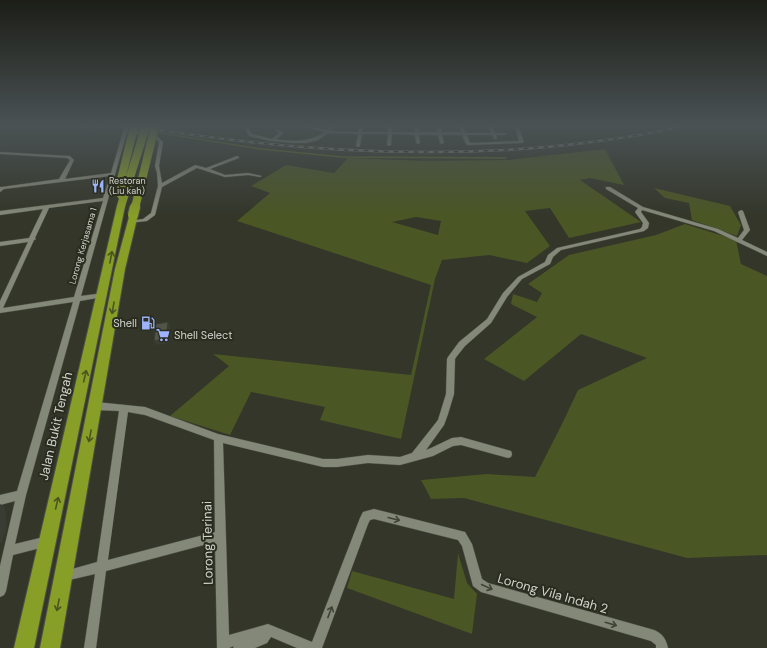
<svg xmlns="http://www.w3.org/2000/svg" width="767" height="648" viewBox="0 0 767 648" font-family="'DM Sans',sans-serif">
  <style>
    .green { fill: #4a5624; fill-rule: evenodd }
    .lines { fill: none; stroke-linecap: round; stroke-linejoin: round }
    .stream { stroke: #5a6922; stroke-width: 1.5 }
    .minor-casing { stroke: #4e5146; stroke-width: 1 }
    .highway-casing { stroke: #4e5146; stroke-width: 2 }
    .minor { fill: #848879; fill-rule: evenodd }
    .highway { fill: #879e27; fill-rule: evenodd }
    .rail-casing { stroke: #82847a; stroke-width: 2.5 }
    .rail { stroke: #292c1f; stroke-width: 1.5; stroke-dasharray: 5; stroke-linecap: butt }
    .highway-bridge-far1-casing { stroke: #4e5146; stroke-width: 9; stroke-linecap: butt }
    .highway-bridge-casing { stroke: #4e5146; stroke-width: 12; stroke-linecap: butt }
    .highway-bridge-far1 { stroke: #879e27; stroke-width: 8 }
    .highway-bridge { stroke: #879e27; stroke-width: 10 }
    .shaded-wall { fill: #393c32 }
    .building { fill: #515547; stroke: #393c32 }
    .oneway { stroke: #4a5422 }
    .oneway2 { stroke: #404336 }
    .labels { text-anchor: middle; stroke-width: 4; stroke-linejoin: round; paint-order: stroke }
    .far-poi-label { font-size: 9px; fill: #d3d5cd; stroke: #292c1f; text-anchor: start }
    .far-street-label { font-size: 9px; fill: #d3d5cd; stroke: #292c1f }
    .poi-label { font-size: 11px; fill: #d3d5cd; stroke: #292c1f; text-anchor: end }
    .near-street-label { font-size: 13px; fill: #d3d5cd; stroke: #292c1f }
  </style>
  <rect width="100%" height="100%" fill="#333629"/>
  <path class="green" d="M605,149L624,185L590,178L580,180L641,222L569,238L550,208L525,211L550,246L527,263L489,255L442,260L435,279L401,439L320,420L325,407L251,392L230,435L170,416L229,366L213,354L411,375L431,285L237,221L270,193L251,186L286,165L334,173L348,158L427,161L508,160ZM416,217L441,221L438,235L392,222Z
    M654,188L730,206L741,225L737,236L692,220L689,203L665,198Z
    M685,224L736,240L741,264L767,276V555L687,558L464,498L431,499L421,480L487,474L535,477L562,424L578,390L647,358L581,334L524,381L484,359L537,317L511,304L513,294L537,302L542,293L528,284L569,255L656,235Z
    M458,553L467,583L477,594L472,634L347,588L352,571L454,599Z"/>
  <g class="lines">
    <path class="stream" d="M75,126L89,128L108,126
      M119,126L144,130
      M154,132L261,149L342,157L506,158"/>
    <g class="minor-casing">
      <path id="minor" d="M248,126H252L249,129L252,134L272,139L279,133L275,130L277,129L284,133L276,139C293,142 310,142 325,132L304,127L303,126H309L326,130L330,126H334L330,131L358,132L359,126H363L362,132H388V126H392V132H415L414,126H418L419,132H437L436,126H440L442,132H461L459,126H463L466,133H491L488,126H492L495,133H505L507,134L505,135H496L497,138L495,139H494L492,135H467L470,143L519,141L515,128L517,127L519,128L524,142L522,143L468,145L466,144L462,135H442L444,143L442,144L440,143L438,135H419L420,143L418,144L416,143L415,135L392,134L391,145L389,146L387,145L388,134H362L360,146L358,147L356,146L358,134L328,133L318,140L306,143H294L270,141L249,136L245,129Z
        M126,127L128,128L81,296L103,293L106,295L103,297L80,301L26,495L15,544L48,536L52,537L53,541L52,545L48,546L13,555L6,591L4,595L0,597V566L15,501L0,505V495L17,491L73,302L0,313V301L28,242L0,246V242L29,238L43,209L0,215V211L103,198L110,176L4,189L0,192V187H2L59,179L70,160L67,158L0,154V152L70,156L74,160L65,179L111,173L124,128ZM103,201L74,297L3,308L34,240L36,239L35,238L49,208Z
        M128,132C140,130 155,132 163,142L159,166L162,183L195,165L206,168L237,156L239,157V158L210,169L225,175L248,173L262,176L260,177L248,175L225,177L197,168L162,187L155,215L147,221L129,223V221L143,219L151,213L158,186L157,173L155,166L159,142C149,131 138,137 127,133Z
        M606,187H610L643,207L718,229L738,238L744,230L738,212L741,210L743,211L750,230L742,240L767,252V256L714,231L642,210L641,212L649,223L648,228L644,231L561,250L553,257L550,264L522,279L507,297L491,323L465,346L457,356L455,359L454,394L448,414L444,425L426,450L431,448L452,438L461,437L511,451L512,454L511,457L508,458L461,445L453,446L433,456L400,465L368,463L337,467H323L223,443L229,635L268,624L312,642L360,518L363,512L374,509L465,532L472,544L482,579L488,583L654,630C663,634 666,639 668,648H656V645L651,641L481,592L473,586L462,546L458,540L374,519L370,520L368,524L322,648H297L271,637L267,643L255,648H233L234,646L229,648H217L215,542L106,571L96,648H84L95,574L65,581L61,580L60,576L61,572L65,571L97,562L119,411L96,410L93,409L92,406L93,403L96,402L145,407L218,434L323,459H337L368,455L400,457L412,453L438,420L446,394L447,359L448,357L459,342L487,319L503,293L518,277L545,262L548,255L557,248L640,229L642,227L643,223L635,212L638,208L606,189ZM128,412L145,415L214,440L215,532L108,560Z"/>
    </g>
    <g class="highway-casing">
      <path id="highway" d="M121,203L125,206L34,648H14L117,206Z
        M136,203L140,206L125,269L60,648H40L115,269L132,206Z"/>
    </g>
    <use href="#minor" class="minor"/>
    <use href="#highway" class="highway"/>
    <g class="rail-casing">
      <path id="rail" d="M135,126C314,156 506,165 685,126"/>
    </g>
    <use href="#rail" class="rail"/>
    <g class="highway-bridge-far1-casing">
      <path id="highway-bridge-far1" d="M121,195L120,184L133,131
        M121,206L146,126
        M135,208L155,126"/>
    </g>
    <g class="highway-bridge-casing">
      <path id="highway-bridge" d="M133,215L135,207"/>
    </g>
    <use href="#highway-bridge-far1" class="highway-bridge-far1"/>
    <use href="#highway-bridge" class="highway-bridge"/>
  </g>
  <path class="shaded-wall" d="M168,322L170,326L169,343L156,345L154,341Z
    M0,504L5,507L7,528L2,542L0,543Z"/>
  <path class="building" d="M168,322L166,339L154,341L156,324Z"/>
  <defs><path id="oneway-shaft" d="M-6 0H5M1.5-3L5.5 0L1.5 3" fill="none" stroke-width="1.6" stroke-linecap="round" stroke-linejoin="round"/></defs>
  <g class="oneway">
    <use href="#oneway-shaft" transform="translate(111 257) rotate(-79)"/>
    <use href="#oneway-shaft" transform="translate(113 308) rotate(100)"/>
    <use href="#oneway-shaft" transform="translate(85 376) rotate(-77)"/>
    <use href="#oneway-shaft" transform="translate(90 436) rotate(101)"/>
    <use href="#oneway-shaft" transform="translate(57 503) rotate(-77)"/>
    <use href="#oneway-shaft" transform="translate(58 605) rotate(101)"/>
  </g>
  <g class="oneway2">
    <use href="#oneway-shaft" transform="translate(394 519) rotate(14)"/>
    <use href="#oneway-shaft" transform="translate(487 587) rotate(25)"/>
    <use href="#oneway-shaft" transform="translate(330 612) rotate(-69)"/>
    <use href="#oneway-shaft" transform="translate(611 624) rotate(16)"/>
  </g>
  <linearGradient id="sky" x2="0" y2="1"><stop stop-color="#1c1e17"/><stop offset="0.58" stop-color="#4a5254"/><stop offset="1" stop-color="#4a5254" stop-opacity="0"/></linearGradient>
  <rect width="767" height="216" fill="url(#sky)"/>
  <defs>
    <g id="restaurant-bare" transform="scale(1.08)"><path d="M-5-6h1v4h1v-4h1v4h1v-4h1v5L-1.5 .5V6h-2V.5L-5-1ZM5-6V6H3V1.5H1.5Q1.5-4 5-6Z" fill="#9db4fd" stroke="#292c1f" stroke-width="2.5" paint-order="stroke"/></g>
    <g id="fuel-bare" transform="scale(1.08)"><path d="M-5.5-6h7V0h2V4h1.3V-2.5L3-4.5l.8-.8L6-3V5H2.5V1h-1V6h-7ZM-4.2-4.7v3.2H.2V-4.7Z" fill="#9db4fd" stroke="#292c1f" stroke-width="2.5" paint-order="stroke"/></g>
    <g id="supermarket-bare" transform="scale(1.08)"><path d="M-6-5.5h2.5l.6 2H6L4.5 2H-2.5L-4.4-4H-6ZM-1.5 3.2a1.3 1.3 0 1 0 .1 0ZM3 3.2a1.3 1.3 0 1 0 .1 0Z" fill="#9db4fd" stroke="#292c1f" stroke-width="2.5" paint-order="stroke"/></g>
  </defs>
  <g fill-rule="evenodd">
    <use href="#restaurant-bare" x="98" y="186"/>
    <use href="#fuel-bare" x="148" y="323"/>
    <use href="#supermarket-bare" x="163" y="335"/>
  </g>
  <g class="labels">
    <g class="far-poi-label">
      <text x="109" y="184">Restoran<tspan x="109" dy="10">(Liu kah)</tspan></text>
    </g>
    <g class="far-street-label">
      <text transform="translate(83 246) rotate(-74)" y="3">Lorong Kerjasama 1</text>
    </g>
    <g class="poi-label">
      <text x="137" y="327">Shell</text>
      <text x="174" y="339" text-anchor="start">Shell Select</text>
    </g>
    <g class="near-street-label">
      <text transform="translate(55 426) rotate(-77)" y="5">Jalan Bukit Tengah</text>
      <text transform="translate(207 543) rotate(-91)" y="5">Lorong Terinai</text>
      <text transform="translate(553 593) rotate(16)" y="5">Lorong Vila Indah 2</text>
    </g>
  </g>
</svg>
